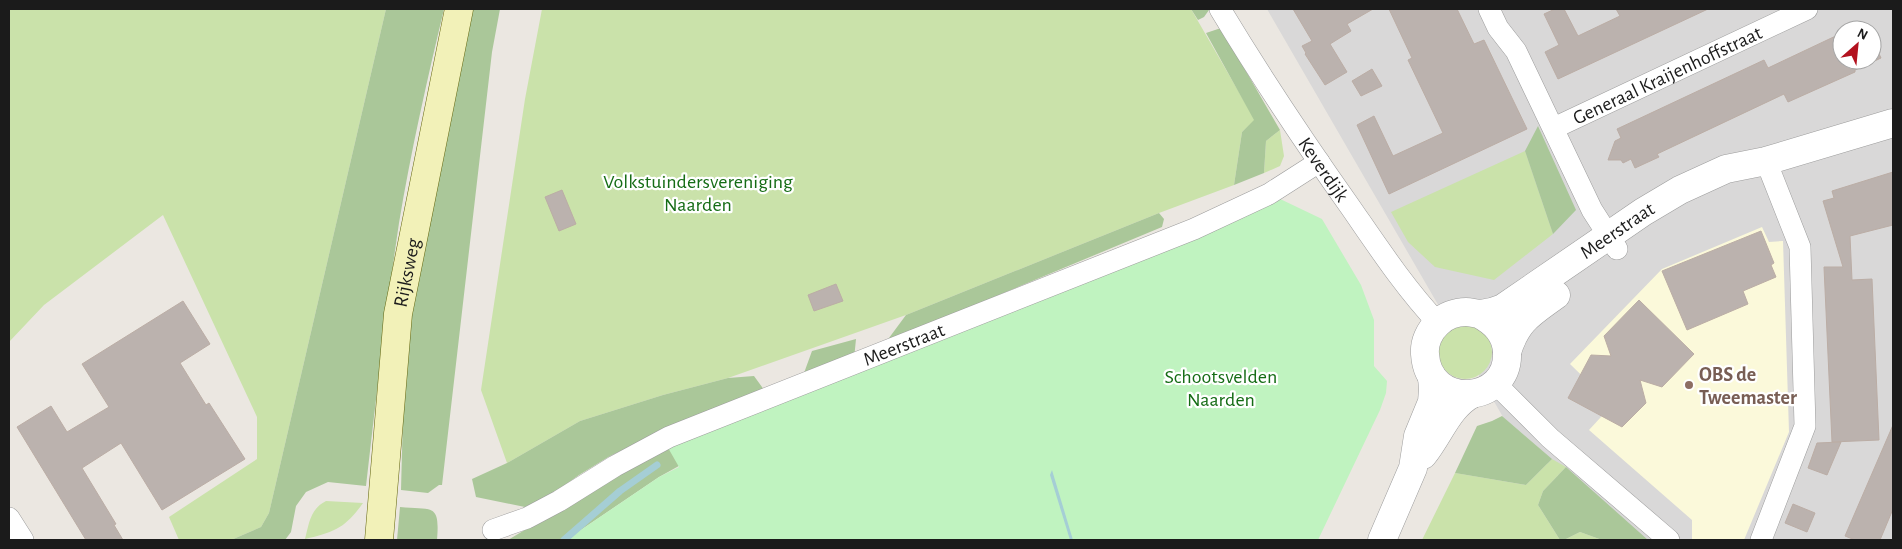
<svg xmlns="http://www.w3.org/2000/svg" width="1902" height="549" viewBox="0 0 1902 549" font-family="'Alegreya Sans',sans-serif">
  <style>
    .residential { fill: #d9d8d8; fill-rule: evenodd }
    .education { fill: #fbf9da }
    .grass { fill: #cae2aa }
    .forest { fill: #aac799 }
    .park { fill: #c0f3c0 }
    .water { fill: #a5ced5 }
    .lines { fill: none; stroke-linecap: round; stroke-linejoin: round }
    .stream { stroke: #a5ced5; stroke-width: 7 }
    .building { fill: #bbb2ae; stroke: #bbada5 }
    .minor-casing { stroke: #9c9c9c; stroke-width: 22 }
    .tertiary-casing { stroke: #9c9c9c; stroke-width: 29 }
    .secondary-casing { stroke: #62650e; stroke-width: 29 }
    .minor { stroke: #fff; stroke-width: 21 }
    .tertiary { stroke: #fff; stroke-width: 28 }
    .secondary { stroke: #f2f1b8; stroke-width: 28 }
    .education-dot { fill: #8d6e63; stroke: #fff; stroke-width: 2 }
    .labels { text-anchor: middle; stroke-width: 4.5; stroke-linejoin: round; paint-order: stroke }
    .street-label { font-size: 20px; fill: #1b1b1b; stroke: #fff }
    .park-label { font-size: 20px; fill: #156c15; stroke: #fff }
    .education-label { font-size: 20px; font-weight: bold; fill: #785e54; stroke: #fff; text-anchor: start }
  </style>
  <rect width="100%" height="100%" fill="#ebe7e1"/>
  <path class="residential" d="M1267,9H1893V540H1640L1591,509L1503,417ZM1842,30H1872V60H1842Z"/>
  <path class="education" d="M1762,227L1769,242L1783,241L1789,432L1744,540H1692V520L1589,430L1612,405L1570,364L1662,269Z"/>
  <path class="grass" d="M9,9H386L269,513L261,527L231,540H179L169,517L257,459V417L163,215L44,305L9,342Z
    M542,9H1191L1255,120L1242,132L1234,185L1159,213L906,315L728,378L663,395L580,421L507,463L481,390L525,99Z
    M1280,130L1284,156L1280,166L1264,173L1266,141Z
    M1525,151L1553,234L1494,280L1435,267L1408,242L1391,212Z
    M1438 352a27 27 0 1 1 54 0a27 27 0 1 1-54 0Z
    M1552,459L1566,467L1543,491L1538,505L1560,540H1422L1455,473L1526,485Z
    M326,501L363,503C345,528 335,532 305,539C309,524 310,509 326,501Z
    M1580,532L1602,540H1564Z"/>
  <path class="forest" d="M386,9H444C427,80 411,151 399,223C386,311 376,398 366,486L328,482L306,492L296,506L291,532L285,540H231L261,527L269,513Z
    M473,9H500L492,52L442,485H439L428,493L401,490L404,376L411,304L441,170Z
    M1191,9H1209V10L1204,17L1198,20Z
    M1221,28L1280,130L1266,141L1264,173L1234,185L1242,132L1254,120L1206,33Z
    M1538,126L1576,210L1553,234L1525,151Z
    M1159,213L1164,219L1162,227L886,342L906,315Z
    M856,339L853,369L804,373L812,351Z
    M754,376L765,391L677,424L610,456L579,475L551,495L525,507L476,497L472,479L507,463L580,421L663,395L728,378Z
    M1502,416L1552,459L1526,485L1455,473L1477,426L1492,421Z
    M667,446L713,447L659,477L566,540H508L638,462Z
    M1566,467L1648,540H1602L1580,532L1564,540H1560L1538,505L1543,491Z
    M400,507C433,510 440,503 437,540H397Z"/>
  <path class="park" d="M1276,197L1322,219L1361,285L1374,320V366L1387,381L1386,393L1380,410L1318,540H566L659,477L679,467L667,446Z"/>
  <path class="water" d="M1052,470L1073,540H1070L1050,475Z"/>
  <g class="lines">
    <path class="stream" d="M564,540L620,491L657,465"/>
  </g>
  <path class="building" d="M1293,9H1373L1347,24L1351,31L1330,44L1347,72L1325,85L1305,54L1306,53L1302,46L1312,41Z
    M1389,9H1457L1474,44L1484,40L1527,129L1389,194L1357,125L1374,116L1393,156L1443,133L1408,60L1412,58Z
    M1555,9H1564L1578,36L1620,16L1616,9H1708L1558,79L1545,52L1559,45L1544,14Z
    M1864,23L1868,30H1849Z
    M1842,33V60H1872V39L1881,58L1855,70V72L1788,102L1784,94L1657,154L1659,157L1635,168L1631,159L1623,163L1621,160H1608L1615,141L1621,138L1617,129L1764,60L1768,68Z
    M1372,69L1382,86L1361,96L1352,81Z
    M1893,172V225L1850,236L1852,280L1872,279L1879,440L1832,442L1824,267H1843L1823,201L1834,198L1832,191Z
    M562,190L576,224L559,231L545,197Z
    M1761,231L1774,263L1771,265L1776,277L1743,291L1748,304L1687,330L1662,271Z
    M836,284L843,301L814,311L808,295Z
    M1639,300L1694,354L1662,387L1640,380L1646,403L1622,427L1568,398L1591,355L1611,356L1604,336Z
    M183,301L210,344L180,363L206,405L209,403L245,459L162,510L121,443L82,468L116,524L114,525L123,540H86L17,427L51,406L67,432L109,407L82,364Z
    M1893,425V509L1880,540H1855L1845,536Z
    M1841,442L1827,475L1808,468L1817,443Z
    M1793,504L1815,513L1807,532L1785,523Z"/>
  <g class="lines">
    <g class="minor-casing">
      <g id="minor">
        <path id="s1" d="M1220,9C1261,77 1305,143 1351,208C1378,247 1405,288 1438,323"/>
        <path d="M1489,9L1498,28L1516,51L1592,210L1617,249"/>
        <path id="s2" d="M1554,128L1807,9"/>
        <path d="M1495,383L1550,438L1669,540"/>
        <path d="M9,518L23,540"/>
        <path id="s3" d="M493,530L527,518L559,501L615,466L669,437L1194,229L1269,194L1319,162"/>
        <path d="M1761,540L1805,426L1800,247L1766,161"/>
      </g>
    </g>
    <g class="tertiary-casing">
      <g id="tertiary">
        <path id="s4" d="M1479,314C1494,322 1506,333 1507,352C1510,405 1428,410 1425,354C1424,343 1429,331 1438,323C1445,316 1456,312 1466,312C1471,312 1476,314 1481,314C1489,313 1496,311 1503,308L1643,212L1680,190L1726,169L1766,161L1893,123"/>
        <path d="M1507,352C1517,320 1530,314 1556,295"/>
        <path d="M1423,455C1440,434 1448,407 1472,394"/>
        <path d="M1382,540L1413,468L1418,436L1432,402L1433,389L1432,377"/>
      </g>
    </g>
    <g class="secondary-casing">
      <g id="secondary">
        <path id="s5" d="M379,540L398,314L459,9"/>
      </g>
    </g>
    <use href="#minor" class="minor"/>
    <use href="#tertiary" class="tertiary"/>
    <use href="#secondary" class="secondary"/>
  </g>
  <circle class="education-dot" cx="1689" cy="385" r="5"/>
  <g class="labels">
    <g class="street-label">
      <text dy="7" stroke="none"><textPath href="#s2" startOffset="125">Generaal Kraijenhoffstraat</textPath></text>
      <text dy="7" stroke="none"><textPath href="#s1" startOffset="191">Keverdijk</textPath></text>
      <text dy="7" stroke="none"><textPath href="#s4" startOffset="421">Meerstraat</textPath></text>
      <text dy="7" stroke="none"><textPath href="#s5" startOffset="269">Rijksweg</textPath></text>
      <text dy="7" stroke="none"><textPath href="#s3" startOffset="452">Meerstraat</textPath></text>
    </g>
    <g class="park-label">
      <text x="698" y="188">Volkstuindersvereniging<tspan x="698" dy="23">Naarden</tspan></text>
      <text x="1221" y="383">Schootsvelden<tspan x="1221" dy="23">Naarden</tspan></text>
    </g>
    <g class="education-label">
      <text x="1699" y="381">OBS de<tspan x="1699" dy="23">Tweemaster</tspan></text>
    </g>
  </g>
  <rect width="1902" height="549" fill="none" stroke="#1b1b1b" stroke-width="20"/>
  <g transform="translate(1857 45) rotate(27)"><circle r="24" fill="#ffffff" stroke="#a4a4a4"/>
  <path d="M0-4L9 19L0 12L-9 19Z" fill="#b3121f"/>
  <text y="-8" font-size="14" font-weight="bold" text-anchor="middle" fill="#1b1b1b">N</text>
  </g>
</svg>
